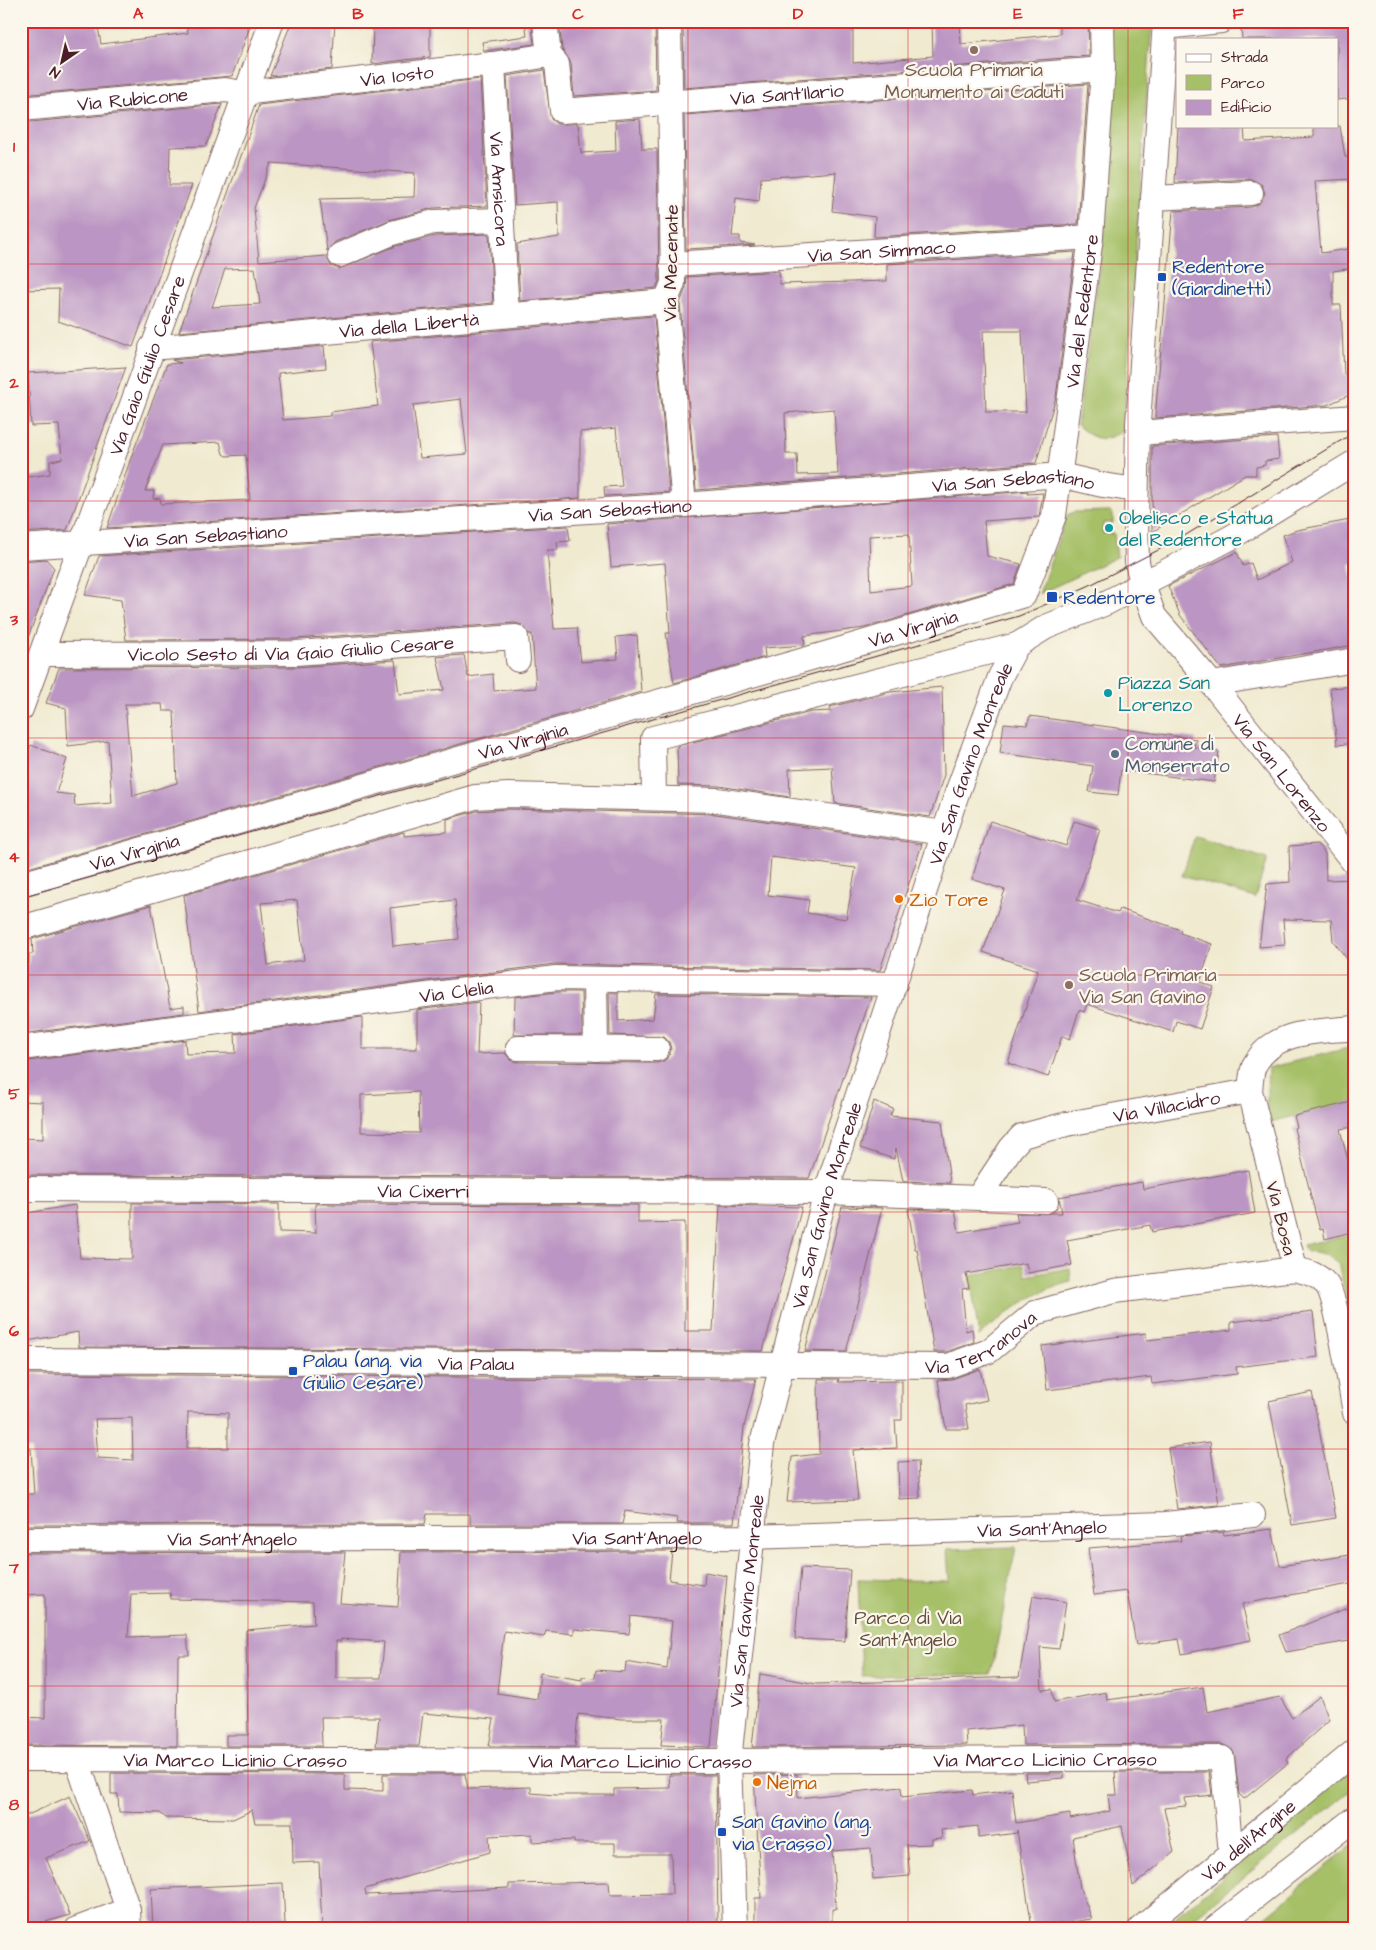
<svg xmlns="http://www.w3.org/2000/svg" width="1376" height="1950" viewBox="0 0 1376 1950" font-family="'Architects Daughter',sans-serif">
  <style>
    .green { fill: #a6c067; stroke: #787049 }
    .building { fill: #bb95c3; fill-rule: evenodd }
    .lines { fill: none; stroke-linecap: round; stroke-linejoin: round }
    .minor-casing { stroke: #846665; stroke-width: 26 }
    .minor { stroke: #fff; stroke-width: 24 }
    .tram { stroke: #4a1f2b; stroke-width: 1 }
    .grid { fill: none; stroke: #d62828; stroke-width: 1; stroke-opacity: 0.55 }
    .education-dot { fill: #8d6e63; stroke: #fbf7ec; stroke-width: 2 }
    .transit-dot { fill: #1a4fb4; stroke: #fbf7ec; stroke-width: 2 }
    .culture-dot { fill: #0f9aa8; stroke: #fbf7ec; stroke-width: 2 }
    .service-dot { fill: #5c6f8a; stroke: #fbf7ec; stroke-width: 2 }
    .food-dot { fill: #e8710a; stroke: #fbf7ec; stroke-width: 2 }
    .labels { text-anchor: middle; stroke-width: 4.5; stroke-linejoin: round; paint-order: stroke }
    .education-label { font-size: 19px; fill: #785e54; stroke: #fbf7ec }
    .street-label { font-size: 19px; fill: #4a1f2b; stroke: #fbf7ec }
    .transit-label { font-size: 19px; fill: #164399; stroke: #fbf7ec; text-anchor: start }
    .culture-label { font-size: 19px; fill: #0d838f; stroke: #fbf7ec; text-anchor: start }
    .service-label { font-size: 19px; fill: #4e5e75; stroke: #fbf7ec; text-anchor: start }
    .food-label { font-size: 19px; fill: #c56008; stroke: #fbf7ec; text-anchor: start }
    .park-label { font-size: 19px; fill: #664f3d; stroke: #fbf7ec }
    .neatline { fill: none; stroke: #d62828; stroke-width: 2 }
    .grid-label { font-size: 16px; text-anchor: middle; font-weight: bold; fill: #d62828 }
  </style>
  <rect width="100%" height="100%" fill="#fbf7ec"/>
  <filter id="ink" filterUnits="userSpaceOnUse"><feTurbulence type="fractalNoise" baseFrequency=".02" numOctaves="2"/><feDisplacementMap in="SourceGraphic" scale="10" xChannelSelector="R" yChannelSelector="G"/><feConvolveMatrix kernelMatrix="1 2 1 2 8 2 1 2 1" color-interpolation-filters="sRGB"/></filter>
  <filter id="wash" filterUnits="userSpaceOnUse"><feTurbulence type="fractalNoise" baseFrequency=".0096" numOctaves="4" result="noise"/><feDisplacementMap in="SourceGraphic" scale="20" xChannelSelector="R" yChannelSelector="G"/><feGaussianBlur stdDeviation="1.12" result="paint"/><feColorMatrix in="noise" values="0 0 0 0 0 0 0 0 0 0 0 0 0 0 0 0 0 1.4 0 .05"/><feComposite in="paint" operator="in"/></filter>
  <g filter="url(#wash)">
    <rect width="100%" height="100%" fill="#f0ead0"/>
    <path class="green" d="M1111,21H1152L1123,431C1103,443 1094,440 1077,425L1102,249Z
      M1110,511L1113,514V523H1103L1102,533L1114,534L1117,557L1039,594L1067,515L1074,512Z
      M1195,836L1267,859L1255,898L1182,876Z
      M1352,1047L1355,1057V1102L1266,1123L1268,1068Z
      M1355,1233V1331L1338,1263C1329,1256 1318,1250 1306,1252L1303,1245Z
      M1024,1265L1026,1276L1070,1268L1071,1282C1030,1293 1011,1310 979,1336L970,1276Z
      M1016,1547L991,1674L862,1676L858,1579L949,1581L947,1549Z
      M1355,1766V1787L1180,1929H1162Z
      M1355,1843V1929H1250Z"/>
    <g id="blocks">
      <path class="building" d="M21,21H97L101,44L188,33L186,21H252L232,76L21,95Z
        M292,21H335L332,69L270,76Z
        M373,21H430V57L372,64Z
        M525,21H531L534,44L484,51L482,42L527,36Z
        M559,21H655L656,90L574,96L571,63L562,49Z
        M683,21H853V63L933,56L932,21H960L961,44L1060,34V21H1088L1089,56L684,88Z
        M1286,21H1355V98L1337,100V39H1242L1241,26Z
        M544,70L551,119L557,124H578L581,153L616,151L615,121L640,119L642,149H657L659,281L656,288L520,301L517,244L559,237L558,202L515,205L507,76Z
        M480,79L487,206L433,208L389,220L335,242L327,251L320,199L414,197L415,173L271,163L254,208L259,261L327,256L331,266L339,269L396,246L436,236L489,234L493,303L179,332L259,105ZM255,268L260,304L212,307L225,269Z
        M1088,84L1078,224L874,237L875,217L832,211L836,172L761,178L759,201L736,198L732,236H740V243L755,245L686,249L684,115Z
        M222,104L206,146L170,147L169,185H192L133,347L58,321L59,289L21,290V123Z
        M1178,126H1244L1245,141L1314,137V126H1340L1345,157H1355V179L1315,181L1321,253L1355,248V268L1333,271V305H1341L1344,375L1351,374L1354,393L1327,405L1155,418L1173,211L1252,207L1259,204L1265,193L1262,185L1251,179L1175,183Z
        M1075,252L1056,397L1036,463L696,490L680,303L686,288L687,277L779,271L780,284L887,281V264ZM983,331H1022L1026,412H986ZM834,409L838,474L798,475L797,454H786L785,413Z
        M654,316L669,492L605,496L604,487L622,486L616,428L580,432V498L107,528L133,452L167,364L181,363L172,360L324,346L326,368L278,373L283,420L330,416V412L378,406L370,342ZM461,399L467,454L420,458L413,405ZM220,442L223,454L226,456L246,455L250,500L161,504L160,498L153,499L154,491H145L163,445Z
        M126,367L67,530L21,533V478L50,474V461L62,459L59,425L31,426L28,373Z
        M1277,437L1279,459L1265,461V465L1256,467V475H1245L1152,532V446Z
        M1028,491L1027,494L1043,493L1039,517L984,521L987,556L1021,564L1014,584L864,628L804,636L805,645L764,648L765,657L674,683L666,633H670L665,563L611,567L607,524ZM909,534L912,586L871,591L869,536Z
        M1355,519V563L1350,564L1355,596V645L1221,668L1180,615L1168,586L1237,552L1243,566L1251,563L1257,580L1292,562L1283,535L1297,530Z
        M568,526L570,541L557,542L558,550H547L554,629L577,628L581,662L618,659L616,637L637,635L641,692L21,870V771L31,745L67,759L56,793L74,795L75,806L112,803L108,741L68,746L66,708L46,703L59,668L296,667L395,660L399,694L444,690L437,657L464,655L468,677L493,674L494,691L536,688L532,634H529L522,625L515,623L295,639L126,640L121,600L85,595L99,556ZM125,704H162L163,711H174L177,783L133,796Z
        M46,559L54,568L23,651H21V561Z
        M1355,686V743L1337,745L1330,688Z
        M942,687L944,775L930,817L835,803L832,767L789,769L790,797L719,786L678,785L677,746L811,712L831,711L830,707L890,692Z
        M1030,716L1196,739L1194,747L1219,752L1214,782L1121,770L1118,795L1089,792L1093,766L1000,753L1004,723L1027,725Z
        M508,809L716,814L922,844L880,970L554,964L199,1011L184,895L404,832V836L447,832V819L477,811ZM771,857L856,868L846,919L807,913L809,900L768,895ZM297,900L304,960L268,965L261,903ZM455,900L459,939L393,946L390,908Z
        M990,821L1066,846L1074,821L1100,829L1077,900L1118,913L1120,909L1181,930L1180,933L1212,944L1200,982L1214,987L1200,1029L1176,1021L1173,1032L1087,1004L1084,1012L1079,1010L1070,1039L1062,1036L1048,1077L1008,1063L1038,970L983,952L1005,890L972,879Z
        M1317,844L1325,853L1326,880L1355,879V969L1333,941L1331,920L1283,919L1285,945L1259,947L1267,884L1290,882L1289,846Z
        M151,905L170,1008L184,1006V1013L21,1034V965L29,964V954H33L32,939Z
        M557,992H581L582,1035H514L515,997Z
        M609,993H618V1021L653,1019L656,994L871,997L809,1178L21,1175V1138L43,1139V1102L21,1101V1062L185,1040L186,1054L236,1053L235,1034L362,1017V1049H417V1010L479,1002L477,1054L505,1053L511,1060L518,1062L657,1063L664,1061L669,1056L671,1049L669,1042L664,1037L610,1035ZM418,1092L419,1133L361,1132V1095Z
        M874,1101L893,1109L890,1116L942,1121L950,1183L903,1181L896,1148L894,1159L860,1148Z
        M1355,1101V1127L1340,1129L1355,1188V1231L1325,1239L1323,1229L1320,1230L1314,1208L1294,1128L1297,1127L1294,1116Z
        M1248,1170L1255,1213L1152,1232L1150,1225L1067,1240L1072,1265L1028,1273L1026,1263L966,1274L969,1288L962,1289L966,1331L972,1329L974,1342L946,1352H934L917,1249H915L908,1209L955,1211L959,1232L1018,1222L1016,1213H1062L1059,1197L1142,1182L1143,1189Z
        M132,1203L279,1204V1232L316,1233L315,1204L638,1205V1223L685,1222V1331H713L720,1205L802,1207L763,1351L79,1347L78,1332L21,1342V1214L75,1205L80,1258L132,1259Z
        M842,1207L882,1208L846,1352L805,1351Z
        M1313,1312L1318,1357L1236,1367L1237,1374L1152,1384L1151,1377L1047,1390L1042,1346L1146,1333L1147,1340L1231,1330V1322Z
        M980,1369L987,1400L965,1405L969,1429H946L938,1380L952,1379Z
        M21,1374L756,1379L744,1427L734,1523H677L678,1518L625,1511L622,1524H470V1514H427L425,1524L21,1525V1494H34L31,1449H23L25,1409H21ZM188,1412L228,1413V1448H187ZM132,1418L133,1460L98,1458L95,1419Z
        M818,1379H839L838,1382L902,1381V1420H895L897,1448L853,1450L858,1500L787,1502L792,1457L819,1454Z
        M1312,1392L1336,1518L1292,1525L1269,1401Z
        M1210,1442L1219,1505L1177,1509L1168,1448Z
        M918,1461L920,1498L899,1499L898,1462Z
        M1272,1529L1280,1566L1350,1555L1355,1583L1242,1604L1251,1640L1182,1654L1179,1639L1136,1645L1127,1591L1094,1595L1088,1548L1181,1541L1180,1536L1223,1532L1224,1535Z
        M672,1551L669,1580L704,1585L705,1572L727,1576L711,1747L661,1745L664,1719H621L578,1714L575,1747L489,1746L494,1719L423,1713L419,1746H376L379,1717H321L322,1746H226V1735H248L246,1630L314,1624L313,1602L171,1599L170,1593L131,1594L128,1637L187,1635L189,1655H178L177,1746L21,1745V1717L45,1718V1594L21,1595V1553L345,1552L340,1603L398,1607L401,1552ZM631,1616L672,1621L667,1669L626,1662L625,1672L596,1670L595,1678L582,1677V1680L540,1673L537,1699L497,1693L504,1631L544,1637L546,1631L574,1634V1629L629,1634ZM341,1639L384,1642L381,1678H336V1641H341Z
        M801,1568L850,1570L845,1641L795,1639Z
        M1033,1596L1066,1602L1059,1649L1040,1647L1042,1690L1052,1689L1054,1702L1106,1692L1107,1700L1203,1687L1207,1712L1280,1697L1292,1718L1320,1696L1329,1720L1286,1759L1288,1763L1244,1799L1239,1794L1234,1751L1222,1744L1023,1745L1022,1725L966,1731L967,1745L752,1747L760,1674L817,1684L1019,1677Z
        M1355,1605V1640L1286,1652L1279,1635Z
        M1115,1772H1209L1212,1795L1185,1798L1186,1806L1164,1808L1174,1852L1133,1886L1122,1826L1073,1837L1080,1888L1092,1919L1032,1928L1017,1830V1833L978,1838V1826L941,1830L942,1838L932,1839V1844L907,1845L910,1876L873,1879L871,1848L832,1851L836,1909H832V1929H755V1898H761L754,1775L797,1774L798,1798L901,1787L902,1797L972,1790L973,1795L1012,1790L1016,1823L1070,1814V1819L1110,1811L1108,1795H1117Z
        M111,1773L345,1774V1790L383,1791V1774H465L468,1789L531,1787V1793L555,1795H614V1789L670,1788L669,1775H716L718,1929H643V1925L527,1929H322L319,1862L293,1863L292,1823H255L252,1810L233,1819L166,1818L160,1813L119,1812L118,1794H111ZM532,1834V1842L574,1840V1843H615V1854H671L672,1894L610,1895L609,1882L509,1884V1888L366,1895L365,1889L490,1852L489,1836Z
        M1025,1773H1064V1778L1026,1781Z
        M70,1796L90,1841L46,1858L70,1915L21,1929V1818Z
        M283,1883L285,1925L153,1929L151,1889Z"/>
    </g>
  </g>
  <g filter="url(#ink)">
    <use href="#blocks" fill-opacity="0" stroke="#846665" stroke-width="1"/>
    <g class="lines">
      <g class="minor-casing">
        <g id="minor">
          <path id="s1" d="M545,21L549,55L557,64L562,111L1103,69"/>
          <path d="M669,21L673,283L666,301L684,505"/>
          <path id="s2" d="M1165,21L1138,424L1136,521L1137,562L1142,583L1154,616L1212,684L1355,864"/>
          <path d="M1165,27L1221,21"/>
          <path id="s3" d="M493,64L507,314"/>
          <path id="s4" d="M21,109L225,90L244,93L493,64L549,55"/>
          <path d="M1153,198L1251,193"/>
          <path d="M340,255L392,233L434,222L501,220"/>
          <path id="s5" d="M672,264L1091,237"/>
          <path id="s6" d="M151,348L666,301"/>
          <path d="M1138,433L1355,417"/>
          <path id="s7" d="M21,547L684,505L1060,475L1103,485L1136,490"/>
          <path id="s8" d="M42,654L296,653L516,637L518,660"/>
          <path d="M1212,684L1355,660"/>
          <path id="s9" d="M21,709L272,21"/>
          <path d="M654,798L653,738L1017,645"/>
          <path id="s10" d="M21,884L825,654L1024,595L1054,516L1091,237L1103,69L1102,21"/>
          <path d="M21,928L475,797L508,795L717,800L944,833"/>
          <path d="M595,979L596,1049"/>
          <path id="s11" d="M21,1048L556,978L895,984"/>
          <path d="M518,1048L657,1049"/>
          <path id="s12" d="M21,1189L826,1192L978,1198L1011,1148L1022,1136L1067,1124L1250,1091"/>
          <path d="M978,1198L1046,1201"/>
          <path d="M1295,1269L1250,1091C1251,1083 1251,1071 1255,1064C1275,1029 1318,1032 1355,1028"/>
          <path id="s13" d="M21,1360L948,1366L989,1351L1035,1313L1114,1291L1295,1269C1307,1272 1317,1274 1326,1284C1337,1296 1351,1391 1355,1413"/>
          <path id="s14" d="M21,1539L751,1537L1165,1524L1253,1515"/>
          <path id="s15" d="M21,1759L717,1761L1222,1758L1231,1854"/>
          <path d="M77,1760L128,1910L129,1929"/>
          <path d="M77,1929L128,1910"/>
          <path id="s16" d="M735,1929L729,1761L762,1444L826,1192L958,790L1000,677L1017,645L1046,627L1106,603L1230,538L1355,462"/>
          <path id="s17" d="M1140,1929L1355,1751"/>
          <path d="M1214,1929L1355,1818"/>
        </g>
      </g>
      <use href="#minor" class="minor"/>
      <path class="tram" d="M21,897L1019,616L1088,586L1176,541L1355,432"/>
    </g>
  </g>
  <path class="grid" d="M248,21V1929M468,21V1929M688,21V1929M908,21V1929M1128,21V1929M21,264H1355M21,501H1355M21,738H1355M21,975H1355M21,1212H1355M21,1449H1355M21,1686H1355"/>
  <g class="education-dot">
    <circle cx="974" cy="50" r="5"/>
    <circle cx="1069" cy="985" r="5"/>
  </g>
  <g class="transit-dot">
    <rect x="1157" y="272" width="10" height="10" rx="2.5"/>
    <rect x="1046" y="591" width="12" height="12" rx="2.5"/>
    <rect x="288" y="1366" width="10" height="10" rx="2.5"/>
    <rect x="717" y="1827" width="10" height="10" rx="2.5"/>
  </g>
  <g class="culture-dot">
    <circle cx="1109" cy="528" r="5"/>
    <circle cx="1108" cy="693" r="5"/>
  </g>
  <circle class="service-dot" cx="1115" cy="754" r="5"/>
  <g class="food-dot">
    <circle cx="899" cy="899" r="5"/>
    <circle cx="757" cy="1782" r="5"/>
  </g>
  <g class="labels">
    <g class="education-label">
      <text x="974" y="76">Scuola Primaria<tspan x="974" dy="22">Monumento ai Caduti</tspan></text>
      <text x="1079" y="981" text-anchor="start">Scuola Primaria<tspan x="1079" dy="22">Via San Gavino</tspan></text>
    </g>
    <g class="street-label">
      <text dy="7" stroke="none"><textPath href="#s4" startOffset="378">Via Iosto</textPath></text>
      <text dy="7" stroke="none"><textPath href="#s1" startOffset="319">Via Sant'Ilario</textPath></text>
      <text dy="7" stroke="none"><textPath href="#s4" startOffset="112">Via Rubicone</textPath></text>
      <text dy="7" stroke="none"><textPath href="#s3" startOffset="125">Via Amsicora</textPath></text>
      <text dy="7" stroke="none"><textPath href="#s5" startOffset="210">Via San Simmaco</textPath></text>
      <text transform="translate(670 263) rotate(-89)" y="7">Via Mecenate</text>
      <text dy="7" stroke="none"><textPath href="#s10" startOffset="1335">Via del Redentore</textPath></text>
      <text dy="7" stroke="none"><textPath href="#s6" startOffset="259">Via della Libertà</textPath></text>
      <text dy="7" stroke="none"><textPath href="#s9" startOffset="366">Via Gaio Giulio Cesare</textPath></text>
      <text dy="7" stroke="none"><textPath href="#s7" startOffset="995">Via San Sebastiano</textPath></text>
      <text dy="7" stroke="none"><textPath href="#s7" startOffset="590">Via San Sebastiano</textPath></text>
      <text dy="7" stroke="none"><textPath href="#s7" startOffset="185">Via San Sebastiano</textPath></text>
      <text dy="7" stroke="none"><textPath href="#s10" startOffset="928">Via Virginia</textPath></text>
      <text dy="7" stroke="none"><textPath href="#s8" startOffset="249">Vicolo Sesto di Via Gaio Giulio Cesare</textPath></text>
      <text dy="7" stroke="none"><textPath href="#s10" startOffset="522">Via Virginia</textPath></text>
      <text dy="7" stroke="none"><textPath href="#s16" startOffset="1199">Via San Gavino Monreale</textPath></text>
      <text dy="7" stroke="none"><textPath href="#s2" startOffset="801">Via San Lorenzo</textPath></text>
      <text dy="7" stroke="none"><textPath href="#s10" startOffset="118">Via Virginia</textPath></text>
      <text dy="7" stroke="none"><textPath href="#s11" startOffset="439">Via Clelia</textPath></text>
      <text dy="7" stroke="none"><textPath href="#s12" startOffset="1181">Via Villacidro</textPath></text>
      <text dy="7" stroke="none"><textPath href="#s12" startOffset="402">Via Cixerri</textPath></text>
      <text dy="7" stroke="none"><textPath href="#s16" startOffset="734">Via San Gavino Monreale</textPath></text>
      <text transform="translate(1282 1218) rotate(76)" y="7">Via Bosa</text>
      <text dy="7" stroke="none"><textPath href="#s13" startOffset="966">Via Terranova</textPath></text>
      <text dy="7" stroke="none"><textPath href="#s13" startOffset="455">Via Palau</textPath></text>
      <text dy="7" stroke="none"><textPath href="#s14" startOffset="1021">Via Sant'Angelo</textPath></text>
      <text dy="7" stroke="none"><textPath href="#s14" startOffset="616">Via Sant'Angelo</textPath></text>
      <text dy="7" stroke="none"><textPath href="#s14" startOffset="211">Via Sant'Angelo</textPath></text>
      <text dy="7" stroke="none"><textPath href="#s16" startOffset="329">Via San Gavino Monreale</textPath></text>
      <text dy="7" stroke="none"><textPath href="#s15" startOffset="1024">Via Marco Licinio Crasso</textPath></text>
      <text dy="7" stroke="none"><textPath href="#s15" startOffset="214">Via Marco Licinio Crasso</textPath></text>
      <text dy="7" stroke="none"><textPath href="#s15" startOffset="619">Via Marco Licinio Crasso</textPath></text>
      <text dy="7" stroke="none"><textPath href="#s17" startOffset="140">Via dell'Argine</textPath></text>
    </g>
    <g class="transit-label">
      <text x="1172" y="273">Redentore<tspan x="1172" dy="22">(Giardinetti)</tspan></text>
      <text x="1063" y="604">Redentore</text>
      <text x="303" y="1367">Palau (ang. via<tspan x="303" dy="22">Giulio Cesare)</tspan></text>
      <text x="732" y="1828">San Gavino (ang.<tspan x="732" dy="22">via Crasso)</tspan></text>
    </g>
    <g class="culture-label">
      <text x="1119" y="524">Obelisco e Statua<tspan x="1119" dy="22">del Redentore</tspan></text>
      <text x="1118" y="689">Piazza San<tspan x="1118" dy="22">Lorenzo</tspan></text>
    </g>
    <g class="service-label">
      <text x="1125" y="750">Comune di<tspan x="1125" dy="22">Monserrato</tspan></text>
    </g>
    <g class="food-label">
      <text x="909" y="906">Zio Tore</text>
      <text x="767" y="1789">Nejma</text>
    </g>
    <g class="park-label">
      <text x="908" y="1624">Parco di Via<tspan x="908" dy="22">Sant'Angelo</tspan></text>
    </g>
  </g>
  <rect width="1376" height="1950" fill="none" stroke="#fbf7ec" stroke-width="55"/>
  <rect x="1176" y="38" width="162" height="90" fill="#fbf7ec" stroke="#b4a19f"/>
  <rect x="1186" y="54" width="25" height="8" fill="#ffffff" stroke="#b4a19f"/>
  <text x="1221" y="62" font-size="15" fill="#4a1f2b">Strada</text>
  <rect x="1186" y="75" width="25" height="15" fill="#a6c067" stroke="#b4a19f"/>
  <text x="1221" y="88" font-size="15" fill="#4a1f2b">Parco</text>
  <rect x="1186" y="100" width="25" height="15" fill="#bb95c3" stroke="#b4a19f"/>
  <text x="1221" y="112" font-size="15" fill="#4a1f2b">Edificio</text>
  <g transform="translate(62 62) rotate(214)" stroke="#fbf7ec" stroke-width="4" paint-order="stroke">
  <path d="M0-4L9 19L0 12L-9 19Z" fill="#4a1f2b"/>
  <text y="-8" font-size="14" font-weight="bold" text-anchor="middle" fill="#4a1f2b">N</text>
  </g>
  <rect x="28" y="28" width="1320" height="1894" class="neatline"/>
  <g class="grid-label">
    <text x="138" y="19">A</text>
    <text x="358" y="19">B</text>
    <text x="578" y="19">C</text>
    <text x="798" y="19">D</text>
    <text x="1018" y="19">E</text>
    <text x="1238" y="19">F</text>
    <text x="14" y="152">1</text>
    <text x="14" y="388">2</text>
    <text x="14" y="625">3</text>
    <text x="14" y="862">4</text>
    <text x="14" y="1099">5</text>
    <text x="14" y="1336">6</text>
    <text x="14" y="1573">7</text>
    <text x="14" y="1810">8</text>
  </g>
</svg>
